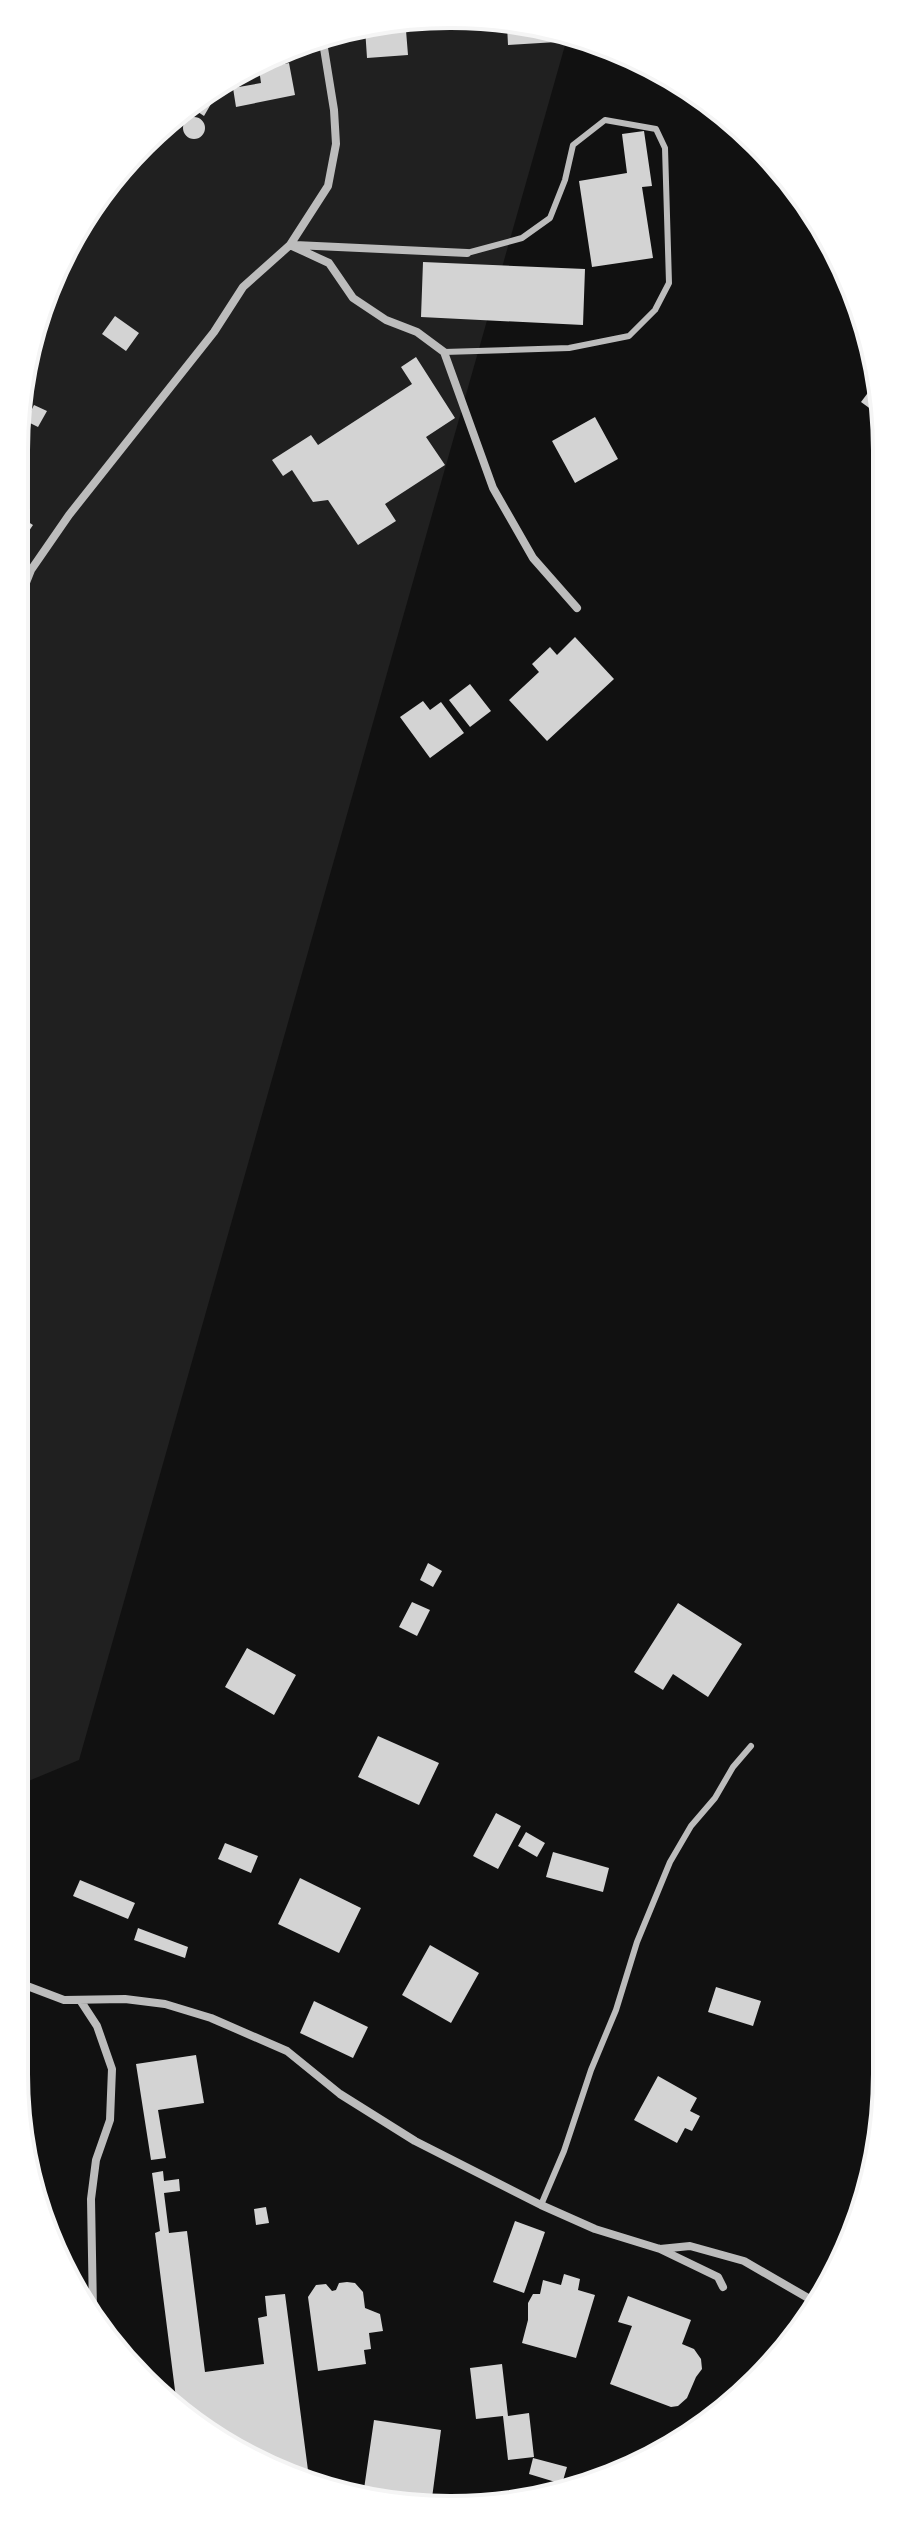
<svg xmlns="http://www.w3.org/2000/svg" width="901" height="2524" viewBox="0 0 901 2524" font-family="'Alegreya Sans',sans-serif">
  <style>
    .green { fill: #202020 }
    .building { fill: #d3d3d3 }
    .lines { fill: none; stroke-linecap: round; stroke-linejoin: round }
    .service { stroke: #bcbcbc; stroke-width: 6 }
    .minor { stroke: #bcbcbc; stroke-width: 8 }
    .rim { fill: none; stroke: #f5f5f5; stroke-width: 4 }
  </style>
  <rect width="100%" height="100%" fill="#111"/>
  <path class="green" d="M394,18L569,31L79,1760L14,1787V451L29,337L104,184L233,72Z"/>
  <path class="building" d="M394,18H405L408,55L367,58L365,28Z
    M507,25L564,29L589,40L508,45Z
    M289,63L295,95L236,107L233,88L261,83L259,69Z
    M226,78L204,116L192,108Z
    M183 128a11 11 0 1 1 22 0a11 11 0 1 1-22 0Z
    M644,131L652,186L642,187L653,258L592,267L579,181L627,173L622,134Z
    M423,262L585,269L583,325L421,317Z
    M115,316L139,333L126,351L102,334Z
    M416,357L455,418L426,437L445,465L385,504L396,521L358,545L328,500L313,502L292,470L283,476L272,460L311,435L318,445L412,384L401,367Z
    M879,378L883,393V418L861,402Z
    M34,405L47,411L38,427L26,421Z
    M595,417L618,459L575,483L552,441Z
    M14,447L30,460L14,482Z
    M14,483L22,489L14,499Z
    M14,513L33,525L14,553Z
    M575,637L614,679L547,741L509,700L539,672L532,664L550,647L557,655Z
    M470,684L491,711L470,727L449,700Z
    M423,701L430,710L441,702L464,733L430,758L400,717Z
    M428,1563L442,1571L433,1587L420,1580Z
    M412,1602L430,1610L417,1636L399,1627Z
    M678,1603L742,1644L708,1697L673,1674L663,1690L634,1672Z
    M247,1648L296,1675L274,1715L225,1687Z
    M378,1736L439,1763L419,1805L358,1777Z
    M496,1813L521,1826L498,1869L473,1856Z
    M526,1832L545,1843L537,1857L518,1846Z
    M225,1843L258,1856L251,1873L218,1859Z
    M553,1852L609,1868L603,1892L546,1877Z
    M300,1878L361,1908L339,1953L278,1924Z
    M80,1880L135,1903L128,1919L73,1896Z
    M138,1928L188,1947L185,1958L134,1940Z
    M430,1945L479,1973L451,2023L402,1995Z
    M716,1987L761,2001L753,2026L708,2012Z
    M314,2001L368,2027L353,2058L300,2033Z
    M196,2055L204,2103L158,2110L166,2158L151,2160L136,2064Z
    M658,2076L697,2098L690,2111L700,2116L692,2131L685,2128L677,2143L634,2120Z
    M163,2171L164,2181L179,2179L180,2191L164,2193L169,2233L187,2231L205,2372L264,2364L258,2318L267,2316L265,2296L285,2294L309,2478L233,2452L177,2406L155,2233L160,2231L152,2173Z
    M266,2207L269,2223L256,2225L254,2209Z
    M515,2221L545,2232L524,2293L493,2282Z
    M564,2274L580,2279L578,2290L595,2295L576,2358L522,2343L528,2320V2303L533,2294H540L543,2280L561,2285Z
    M347,2282L355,2283L363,2292L365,2308L380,2314L383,2331L369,2333L371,2349L364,2350L366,2364L318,2371L308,2297L316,2285L326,2284L332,2291L336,2290L339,2283Z
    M628,2296L691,2320L682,2344L694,2349L701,2359L702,2369L696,2377L687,2398L678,2406L671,2407L610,2384L632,2326L618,2322Z
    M784,2333L797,2339L787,2348L779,2344Z
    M502,2364L508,2416L529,2413L534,2457L508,2460L503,2416L476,2419L470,2368Z
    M374,2420L441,2430L432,2498L364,2489Z
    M533,2458L567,2467L562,2484L529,2474Z"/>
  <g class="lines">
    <path class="service" d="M444,352L569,348L629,336L655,310L669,283L665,148L656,129L605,120L573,145L565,180L550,218L522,238L467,253
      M541,2205L564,2151L591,2070L616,2010L637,1942L670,1862L691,1826L715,1798L733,1767L751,1746"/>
    <path class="minor" d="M290,245L329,263L353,298L386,320L417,332L444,352L493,488L533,558L577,608
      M295,245L467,253
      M14,613L31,570L69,515L214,332L243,287L290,245L328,186L336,144L334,110L323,42
      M14,1981L64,2000L125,1999L165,2004L211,2018L287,2051L340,2094L415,2141L541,2205L595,2229L660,2249L690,2246L744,2261L815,2302
      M80,2000L97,2026L112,2069L110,2120L96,2160L91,2199L93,2311
      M660,2249L718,2277L723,2287"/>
  </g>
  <path d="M0 0H901V2524H0ZM450 28H451A422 422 0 0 1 873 450V2074A422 422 0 0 1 451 2496H450A422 422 0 0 1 28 2074V450A422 422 0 0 1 450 28Z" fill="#fff" fill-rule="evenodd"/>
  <path class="rim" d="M450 28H451A422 422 0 0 1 873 450V2074A422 422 0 0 1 451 2496H450A422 422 0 0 1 28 2074V450A422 422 0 0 1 450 28Z"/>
</svg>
